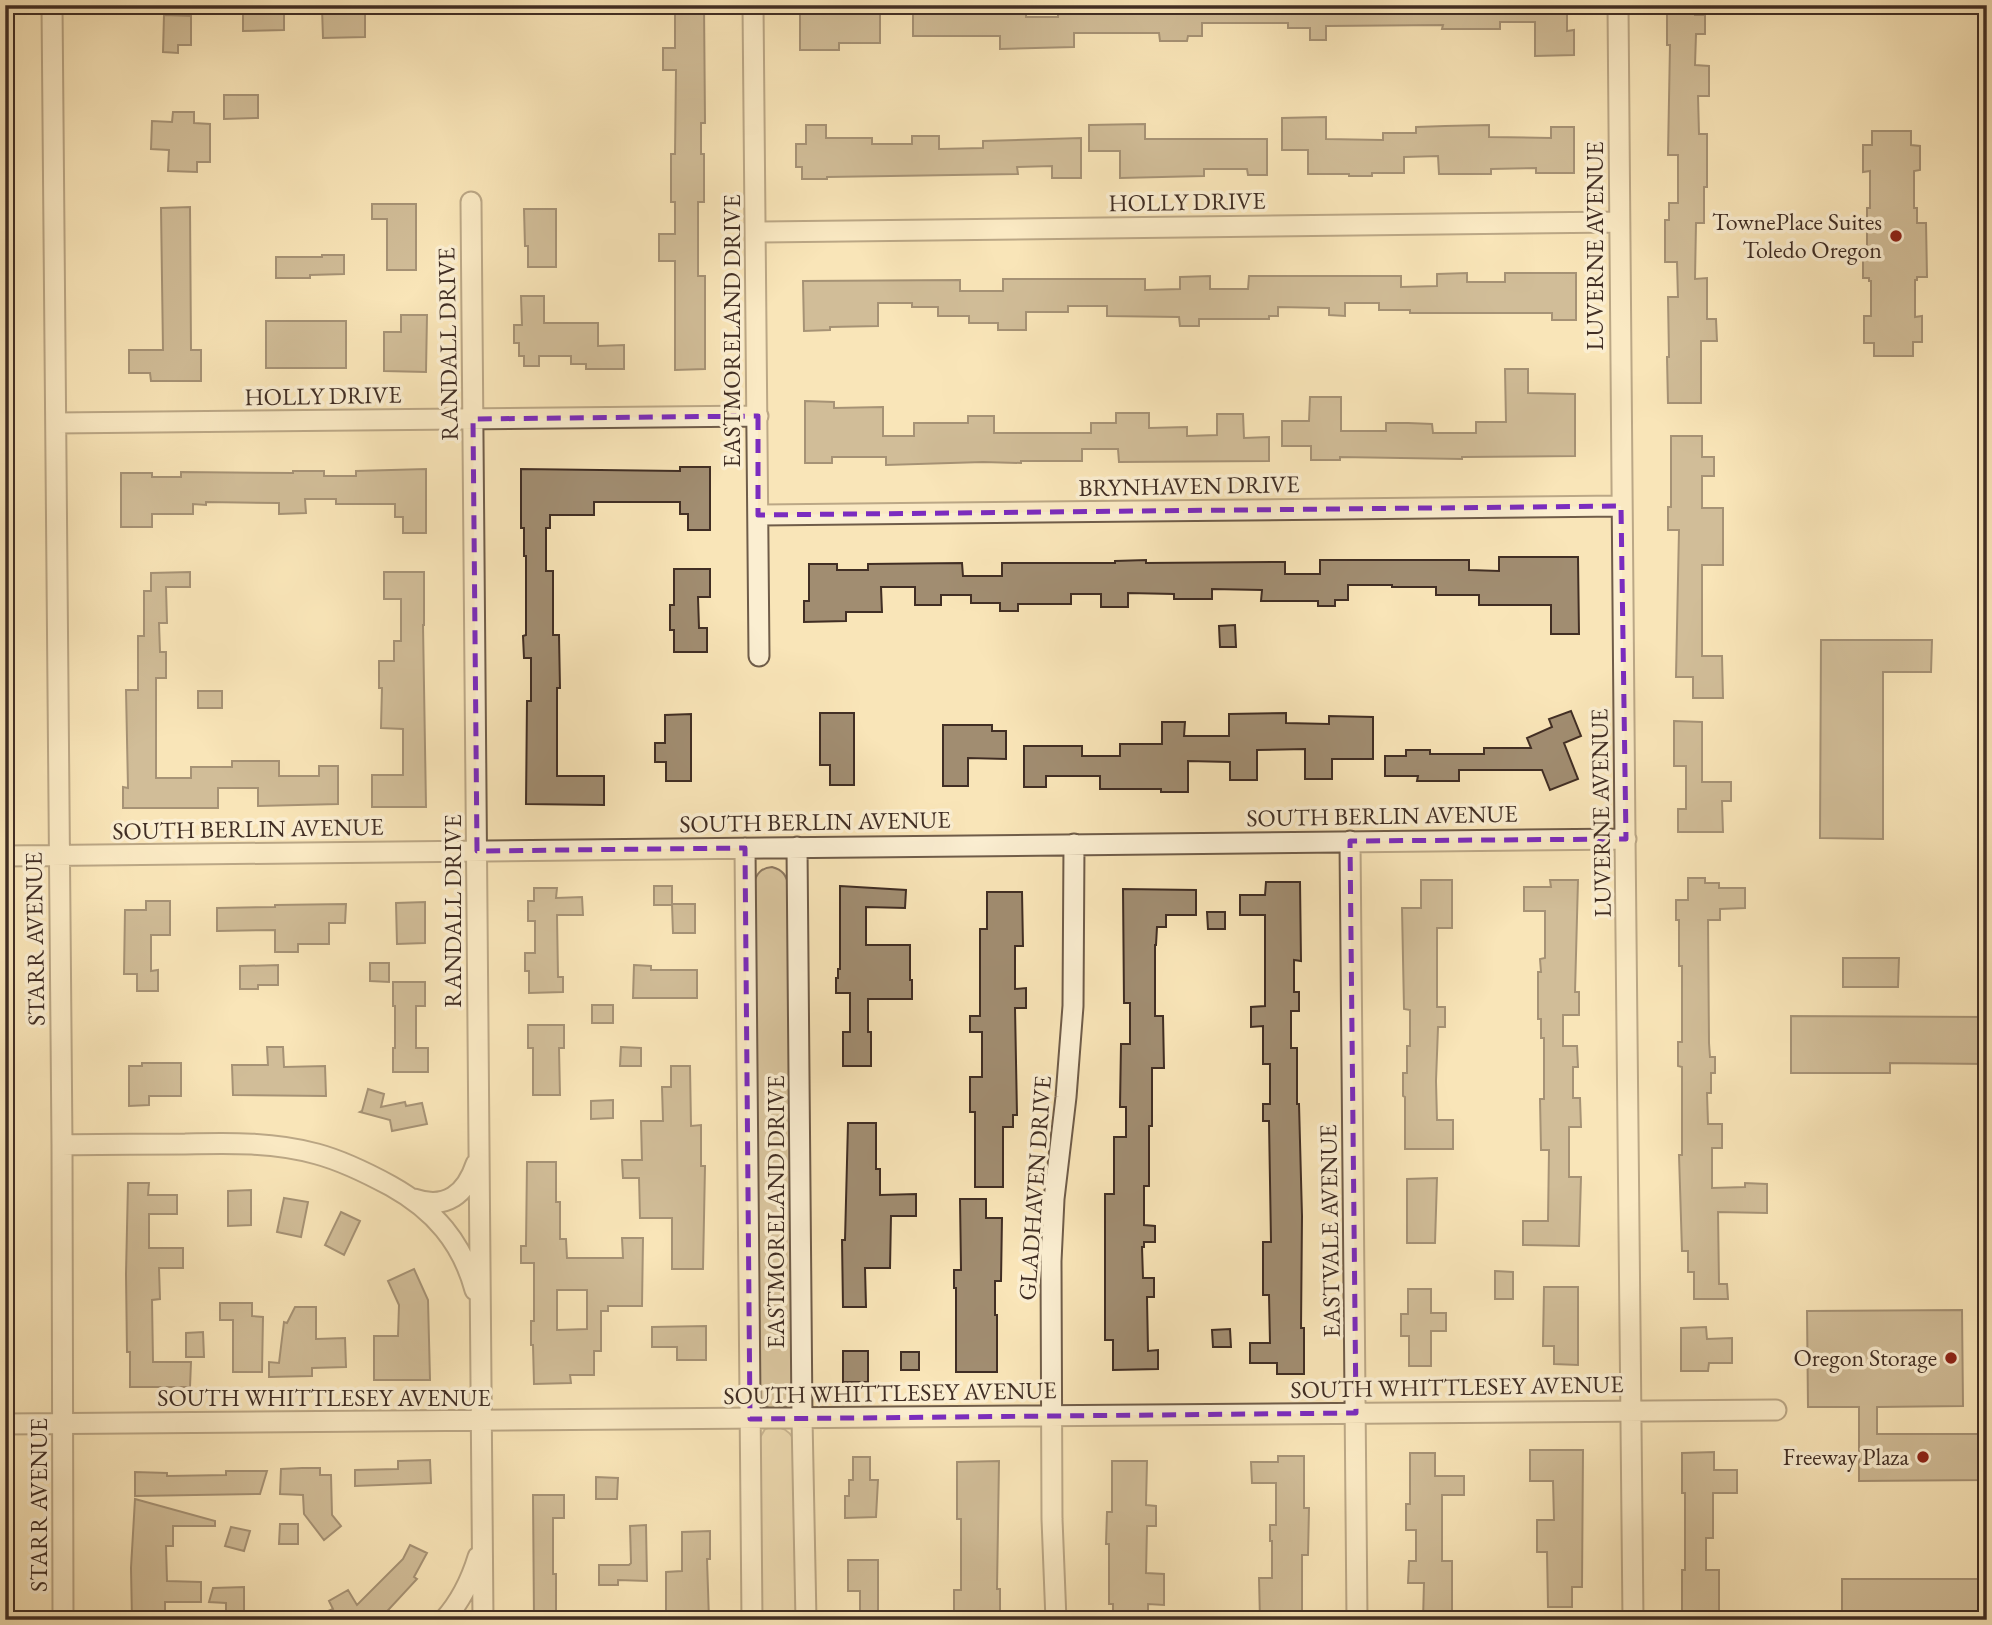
<svg xmlns="http://www.w3.org/2000/svg" width="1992" height="1625" viewBox="0 0 1992 1625" font-family="'EB Garamond',serif">
  <style>
    .green { fill: #dac69f; stroke: #8e7a62; stroke-width: 2 }
    .building { fill: #a18d71; stroke: #412e24; stroke-width: 2; fill-rule: evenodd }
    .lines { fill: none; stroke-linecap: round; stroke-linejoin: round }
    .minor-casing { stroke: #6f5c49; stroke-width: 23 }
    .minor { stroke: #fbeed1; stroke-width: 19 }
    .marked { fill: none; stroke: #7b2cbf; stroke-width: 5; stroke-dasharray: 14 9; stroke-linejoin: round }
    .poi-dot { fill: #8f2418; stroke: #fbeed1; stroke-width: 2.5 }
    .labels { text-anchor: middle; stroke-width: 7; stroke-linejoin: round; paint-order: stroke }
    .street-label { font-size: 24px; fill: #412e24; stroke: #fbeed1 }
    .poi-label { font-size: 24px; fill: #412e24; stroke: #fbeed1; text-anchor: end }
  </style>
  <rect width="100%" height="100%" fill="#f9e5b8"/>
  <filter id="stains"><feTurbulence type="fractalNoise" baseFrequency=".00286" numOctaves="4"/><feColorMatrix values="0 0 0 0 .2 0 0 0 0 .09 0 0 0 0 .02 0 0 0 .5 -.17"/></filter>
  <radialGradient id="worn" r=".72"><stop offset=".6" stop-color="#630" stop-opacity="0"/><stop offset="1" stop-color="#630" stop-opacity=".3"/></radialGradient>
  <path class="green" d="M772,867C783,870 786,875 789,886L792,1396L786,1407L770,1409L759,1400L753,884C757,874 760,868 772,867Z
    M774,1426C783,1428 788,1430 793,1438L796,1620H761L758,1441L765,1429Z"/>
  <path class="building" d="M675,5H704L705,123H701V154H704V202H698V276H705V369L675,370V261H659V234H675V202H671V154H675L676,70H663V48H675Z
    M913,5H1026V17H1058V5H1567V31L1574,30V55L1535,56V22H1500V29H1442L1443,25L1326,26V40H1310V28H1288V23H1202V36H1188L1187,41H1160L1159,33H1074V47L1000,49V36H913Z
    M1667,5H1695V15H1705V34H1696L1695,65L1709,66V96H1698L1699,134H1707V187H1704V223H1696L1695,279L1707,278V319H1716L1717,341H1701V403H1668L1667,357H1669L1668,297H1678L1677,262H1665V220H1669V203H1678V155H1668L1670,45H1667Z
    M243,7H284V30L243,31Z
    M365,7V37L323,38L322,8Z
    M800,7L880,8V43H839V50H800Z
    M164,15L191,16V45H178V53L163,52Z
    M224,95H258V118L224,119Z
    M173,112H194V123L210,124V162H197V172L168,171L169,150L151,149L152,121L172,122Z
    M1326,117V139L1383,140V133H1416V127L1445,126L1489,125V137L1551,138V127H1574V173H1536V168L1491,169V174H1439L1438,156L1404,157V173H1372V176H1349V174H1308V150H1282V118Z
    M1145,124V139H1267V175H1248L1247,169H1204V176L1120,178V151H1089V125Z
    M806,125H826V138H872V144H912V136H939V149L983,148V141L1081,138V178H1052V166L1017,167L1018,174L827,177V179H802V167H796V144H806Z
    M1872,131H1911V145L1920,146V170L1914,171V208H1917V223H1926L1927,277H1917V280H1915V317L1922,316V342H1913V356H1874V343H1864V316H1871V281H1869V278H1863V250H1867V208H1870V171L1863,172V145H1872Z
    M372,204H416V270H387V219H372Z
    M190,207L191,350H201V381H151L150,373H129V350H163L161,208Z
    M524,209H556V267H528V246H525Z
    M322,255H344V274L310,275V278H276V257H322Z
    M1467,273V282H1505V273H1576V320H1552V313H1410V310H1379V303H1345V316L1329,315V308L1278,307V316H1269V319H1199V326H1180L1179,317L1107,316V306H1068V312H1026V330H998V323H969V316H938V307H912V303H878V326L830,327V330L804,331L803,281L960,280V291H1003V279H1145V290L1180,289V277L1210,276V289H1248L1249,276H1401V287L1437,286V274Z
    M521,296H544V323H598V346L624,345V369H586V364H571V356H539V366H524V356H519V343H514V325H522Z
    M401,315H427L426,372L384,371V332H401Z
    M266,321H346V368H266Z
    M1505,369H1528V393L1575,394V456L1462,457V459L1340,457V460H1311V446H1282V421H1309L1310,397H1341V431H1386V423H1408L1432,424L1433,433H1476V422H1506Z
    M805,401L834,402V408L883,407V436H914V423H968V416H994V433H1091V423H1116V413H1149V428L1187,427V436L1217,435V414H1243L1244,438L1269,437V461L1119,462L1118,449H1082V461H1021V463L983,462L886,465V457H832V463H805Z
    M1671,436H1702V457H1714V476H1702V508H1723V565H1702V656H1722L1723,698H1693V677H1676L1679,530H1668V507H1671Z
    M680,467H710V530H688V514H680V502H594V515H550V528H546V571H553V635H559L560,688H557V776H604V805L526,804L527,701H531V658H524L523,636L526,635V556H524V528H521V469L680,471Z
    M426,469V533H403V517H395V504H336V499H305L306,513L279,514V503L206,502V505L193,504V514H152V527H121V473H152V477H181V472L293,473V471H324V476H356V471Z
    M1499,557H1578L1579,634H1551V605H1479V595H1436V587H1392V585H1348V600H1335V606H1318V601H1261L1262,590L1212,589V599H1174V594L1128,593V607H1101V594H1071V604H1018V611H1000V603H971V595H941V605H915V587H881L882,612H846V621L804,622V601H809V564H837V570H868V564L962,563L963,576H1002V563H1115V561L1146,560V563L1285,562V574H1320V560H1469V570L1499,571Z
    M674,569H710V597H698L699,628H707V652H674V630H670V605H674Z
    M190,572V587H166L167,623H159L160,652H166V678H156V778H191V767H232V761H279V776H319V766H338V804L258,806V788H218V808H123V787L128,788L126,690H138V636H144V591H151V573Z
    M384,572H424V625H423L426,807H372V775H403V729L381,728L382,688H379V661H394V641H401V599H384Z
    M1235,625L1236,647H1220L1219,626Z
    M1821,640H1932L1931,672H1883V839L1820,838Z
    M198,691H222V708H198Z
    M1571,711L1581,736L1564,743L1578,779L1550,790L1542,770H1459V781H1417L1418,776H1385V756H1406V750H1430V754H1484V748H1531L1527,738L1552,727L1549,719Z
    M820,713H854V785H830V765H820Z
    M1286,713V723L1329,724V716L1373,717V759H1332V779H1305V749L1257,750V780H1230V762L1188,761V792H1161V789H1100V776H1046V787H1024V746H1082V756H1120V744H1162V722H1185L1184,736H1229V714Z
    M691,714V781H666V762H655V743H665V715Z
    M1674,721L1702,722V782H1731V801H1722L1723,832H1678V809H1686V766H1674Z
    M943,725H992V731H1006V759L968,758V786H943Z
    M1688,878H1705V883H1719V888H1745V908L1720,909V920H1708L1709,1043L1710,1057H1715V1073H1711V1093H1707L1708,1124H1722V1148H1712V1188L1745,1187V1183L1767,1184V1213L1718,1212L1719,1284H1727L1728,1299H1694V1272H1688V1251H1682L1679,1155H1682V1067L1678,1066V1042H1682V966H1679V920H1676V900H1688Z
    M1421,880H1452V928H1437V1007H1445V1027H1438L1436,1081L1437,1120H1453V1149H1405V1097L1403,1096V1073H1407V1046H1410V1010L1404,1009L1402,908H1421Z
    M1550,880H1578L1575,992H1579V1015H1563V1046H1577L1578,1067H1573V1098H1580L1581,1127H1569V1177H1581L1579,1246L1523,1245V1221H1548L1549,1150H1541L1540,1099H1544V1038H1541V1019H1538V972H1541L1540,959L1545,958V911H1524V887H1551Z
    M1266,882H1300L1301,961L1294,960V992H1299V1011H1291V1048H1297V1104H1299L1302,1216L1301,1328H1304V1374H1277V1363H1250V1343H1270L1269,1295H1263V1242H1271L1269,1121H1263V1104H1270V1064H1263V1026L1251,1027V1007L1265,1006V915H1240V895H1265Z
    M654,886H672V905H654Z
    M840,886L906,890L905,908L866,907V945H910V980H912V999H868V1032H871V1066H843V1032H850V993H836V978H838V969H840Z
    M534,888H557L556,898L582,897L583,915H557L558,977H563V992L529,993V971H525V953H535V921H528V901H534Z
    M1123,889L1196,890V915H1166V927H1157L1156,945H1155V1016H1163L1164,1068H1152V1126H1149V1186H1144V1225L1155,1226V1242H1144V1247H1142L1143,1278H1154V1297H1147L1148,1351L1158,1350V1369L1113,1370V1340H1105V1194H1114V1137H1126V1107H1120L1121,1044H1130V1003H1124Z
    M987,892H1022L1023,946H1015V989L1026,988V1008H1015L1017,1115H1013V1127H1003V1187H975V1112H970V1077H982V1032H970V1016H980V929H987Z
    M146,901H170V935H151V971L158,970V991H137V974H124L125,910H146Z
    M425,902V943L397,944L396,903Z
    M346,904L345,923H329V944H298V952H275V930L217,931V908L275,907V905Z
    M672,904H695V933H673Z
    M1207,912H1225V929H1208Z
    M1843,958H1899L1898,987H1843Z
    M370,963H389V982L370,981Z
    M278,965V985H258V989H240V966Z
    M634,965L651,966V970H697V998H633Z
    M393,982H425V1006H416V1048H428V1072H393V1048H395V1006H393Z
    M592,1005H613V1023H592Z
    M1791,1016L1987,1017V1064L1890,1063V1073H1791Z
    M528,1025H564V1048H559L560,1095H533V1048H528Z
    M267,1047H283L284,1067L325,1066L326,1096L233,1095L232,1065H268Z
    M621,1047L641,1048V1066H620Z
    M142,1063H181V1096H149V1105L129,1106V1066H142Z
    M671,1066H690L691,1126L701,1125V1166H705L703,1269H672V1218H640L639,1178H623L622,1160H642L641,1121H663L662,1087H671Z
    M368,1089L384,1094L381,1107L405,1102L406,1106L422,1103L427,1124L392,1131L390,1120L360,1112L362,1111Z
    M613,1100V1118L591,1119V1101Z
    M848,1123H876V1169H880V1195L916,1194V1216H891L890,1268H865L866,1307H843L842,1240H845Z
    M527,1162H556V1202H560V1239H566L567,1258H623L622,1238H643L642,1306H608V1311H601V1351H594V1375H570L571,1383L534,1384L533,1345H531V1321H534V1263H521V1246H526ZM557,1290H587V1329L557,1330Z
    M1437,1178L1435,1243H1407V1179Z
    M128,1183H149L148,1195H177V1214H149V1248H183V1268H159L160,1299L152,1300L153,1362H191L190,1387H130V1352H127L126,1274Z
    M251,1190V1225L228,1226V1191Z
    M284,1198L308,1202L301,1237L277,1232Z
    M960,1199H986V1218H1002L1001,1281H995V1315H997V1372H956V1288H954V1270H961Z
    M341,1212L360,1221L344,1255L325,1245Z
    M414,1269L428,1300L430,1380H374V1336H398L399,1305L388,1281Z
    M1495,1271L1513,1272V1299H1495Z
    M1544,1287H1578V1365L1554,1364V1346H1543Z
    M1408,1289H1431V1313H1446V1331H1431V1366H1409V1336H1401V1314H1408Z
    M220,1303H252V1316L263,1317L262,1372H233V1320H220Z
    M295,1307H316V1339L345,1338L346,1367L312,1368V1376L269,1377V1362L279,1363L284,1322L287,1323Z
    M1962,1310L1963,1406L1877,1407V1434H1987V1480L1859,1481V1407H1808L1807,1311Z
    M706,1326V1360H677V1347H652V1327Z
    M1706,1327L1707,1339L1732,1338V1363H1709L1708,1371H1681V1328Z
    M1230,1329L1231,1347H1213L1212,1330Z
    M203,1332L204,1357H186V1333Z
    M843,1351H868V1382H843Z
    M901,1352H919V1370H901Z
    M1530,1450H1583L1582,1587H1572V1607H1548L1547,1552H1537V1520H1554L1553,1481H1530Z
    M1714,1452V1470H1737V1493H1713V1538H1706V1570H1719V1619H1682V1570H1685V1493H1682V1453Z
    M1410,1453H1435V1476H1464V1495H1442V1561H1452V1612H1439L1440,1620H1423L1424,1583H1408L1409,1561H1416V1530H1406V1504H1410Z
    M1278,1456H1304V1508H1309L1308,1555H1302V1620H1260L1259,1578H1272V1541H1270V1525H1276V1483H1252L1251,1462H1278Z
    M853,1457H870V1480H878L876,1517L845,1518V1496H849V1480H853Z
    M430,1460L431,1483L355,1486V1470L398,1469V1461Z
    M999,1461L997,1589H1000V1620H954V1590H961V1519H957V1462Z
    M1112,1461H1147L1146,1505L1156,1506V1526H1147L1146,1573L1164,1574V1605L1148,1604V1620H1113V1604H1109V1544H1106L1107,1512H1112Z
    M302,1468H320V1475H331L332,1515L341,1526L324,1540L304,1514L303,1495L280,1494L281,1469Z
    M226,1471H267L260,1494L135,1496V1472L167,1473V1476L226,1475Z
    M596,1477L618,1478L617,1499H596Z
    M533,1495H564V1518H553V1574H556V1620H534Z
    M135,1499L215,1521V1526H173V1546H166L167,1581L201,1582V1602H165V1620H132L131,1568Z
    M280,1524H298V1544H279Z
    M646,1525L647,1581L618,1580V1585H599V1565H629L631,1563L630,1526Z
    M231,1527L250,1531L244,1551L225,1546Z
    M710,1531V1559H707L709,1620H666V1572L682,1571V1532Z
    M410,1545L427,1553L414,1577L417,1579L379,1620H307L333,1609L329,1601L348,1590L357,1605L403,1559Z
    M848,1560H878V1616H860V1591H848Z
    M1842,1579H1987V1620H1842Z
    M244,1587V1620H226V1603L209,1602L213,1588Z"/>
  <g class="lines">
    <g class="minor-casing">
      <path id="minor" d="M52,5L62,1145L63,1620
        M753,5L759,656
        M1618,5C1620,543 1629,1082 1633,1620
        M471,202L483,1620
        M756,232L1619,222
        M56,423L758,416
        M758,515L1621,506
        M1350,841L1357,1620
        M797,847L802,1418L806,1620
        M745,848L752,1620
        M5,856L1626,839
        M62,1145C103,1144 144,1144 185,1144C230,1143 274,1142 317,1154C343,1161 367,1173 391,1186C434,1210 462,1242 475,1290
        M414,1199C446,1210 466,1194 476,1164
        M5,1424L1776,1410
        M444,1620C461,1601 471,1580 478,1557
        M1056,1620L1052,1519L1051,1261L1054,1199L1066,1097L1073,1006L1074,844"/>
    </g>
    <use href="#minor" class="minor"/>
  </g>
  <path d="M0 0H1992V1625H0ZM758,416V515L1621,506L1626,839L1350,841L1356,1413L750,1419L745,848L477,851L473,419Z" fill="#f9e5b8" fill-opacity=".55" fill-rule="evenodd"/>
  <path class="marked" d="M758,416V515L1621,506L1626,839L1350,841L1356,1413L750,1419L745,848L477,851L473,419Z"/>
  <g class="poi-dot">
    <circle cx="1896" cy="236" r="7"/>
    <circle cx="1951" cy="1358" r="7"/>
    <circle cx="1923" cy="1457" r="7"/>
  </g>
  <g class="labels">
    <g class="street-label">
      <text transform="translate(1187 202) rotate(-1)" y="8">HOLLY DRIVE</text>
      <text transform="translate(1595 246) rotate(-90)" y="8">LUVERNE AVENUE</text>
      <text transform="translate(732 331) rotate(-90)" y="8">EASTMORELAND DRIVE</text>
      <text transform="translate(448 344) rotate(-91)" y="8">RANDALL DRIVE</text>
      <text transform="translate(323 396) rotate(-1)" y="8">HOLLY DRIVE</text>
      <text transform="translate(1189 486) rotate(-1)" y="8">BRYNHAVEN DRIVE</text>
      <text transform="translate(1601 813) rotate(-91)" y="8">LUVERNE AVENUE</text>
      <text transform="translate(1382 816) rotate(-1)" y="8">SOUTH BERLIN AVENUE</text>
      <text transform="translate(815 822) rotate(-1)" y="8">SOUTH BERLIN AVENUE</text>
      <text transform="translate(248 829) rotate(-1)" y="8">SOUTH BERLIN AVENUE</text>
      <text transform="translate(453 911) rotate(-90)" y="8">RANDALL DRIVE</text>
      <text transform="translate(35 939) rotate(-91)" y="8">STARR AVENUE</text>
      <text transform="translate(1035 1188) rotate(-86)" y="8">GLADHAVEN DRIVE</text>
      <text transform="translate(776 1212) rotate(-90)" y="8">EASTMORELAND DRIVE</text>
      <text transform="translate(1330 1231) rotate(-91)" y="8">EASTVALE AVENUE</text>
      <text transform="translate(1457 1387) rotate(-1)" y="8">SOUTH WHITTLESEY AVENUE</text>
      <text transform="translate(890 1393) rotate(-1)" y="8">SOUTH WHITTLESEY AVENUE</text>
      <text x="324" y="1406">SOUTH WHITTLESEY AVENUE</text>
      <text transform="translate(39 1505) rotate(-90)" y="8">STARR AVENUE</text>
    </g>
    <g class="poi-label">
      <text x="1882" y="230">TownePlace Suites<tspan x="1882" dy="28">Toledo Oregon</tspan></text>
      <text x="1937" y="1366">Oregon Storage</text>
      <text x="1909" y="1465">Freeway Plaza</text>
    </g>
  </g>
  <rect width="1992" height="1625" fill="none" stroke="#f9e5b8" stroke-width="28"/>
  <rect x="7" y="7" width="1978" height="1611" fill="none" stroke="#412e24" stroke-width="3.5"/>
  <rect x="14" y="14" width="1964" height="1597" fill="none" stroke="#412e24" stroke-width="2"/>
  <rect width="100%" height="100%" filter="url(#stains)"/>
  <rect width="100%" height="100%" fill="url(#worn)"/>
</svg>
